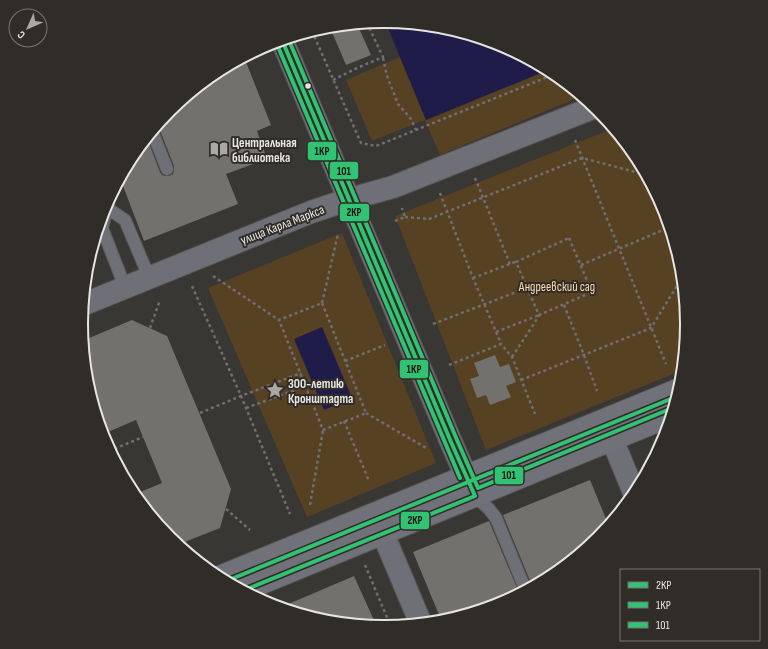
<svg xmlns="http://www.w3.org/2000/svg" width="768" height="649" viewBox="0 0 768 649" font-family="'Sofia Sans Condensed',sans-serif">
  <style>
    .green { fill: #564123 }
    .water { fill: #1f1c4a }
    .building { fill: #72716e }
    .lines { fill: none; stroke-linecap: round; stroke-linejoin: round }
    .service-casing { stroke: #545351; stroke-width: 14 }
    .minor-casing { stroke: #545351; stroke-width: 24 }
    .tertiary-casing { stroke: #545351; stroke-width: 24 }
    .secondary-casing { stroke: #545351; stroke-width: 24 }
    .path { stroke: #6f6e72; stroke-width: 2.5; stroke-dasharray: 3 3; stroke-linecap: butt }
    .service { stroke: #6f6f77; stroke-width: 12 }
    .minor { stroke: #6f6f77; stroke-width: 22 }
    .tertiary { stroke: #6f6f77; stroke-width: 22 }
    .secondary { stroke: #717279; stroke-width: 22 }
    .bus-1-casing { stroke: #302d29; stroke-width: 7 }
    .bus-2-casing { stroke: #302d29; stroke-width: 7 }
    .bus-3-casing { stroke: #302d29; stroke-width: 7 }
    .bus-1 { stroke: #32c273; stroke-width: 4 }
    .bus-2 { stroke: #32c273; stroke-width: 4 }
    .bus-3 { stroke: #32c273; stroke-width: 4 }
    .bus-dot { fill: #e7e5e2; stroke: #302d29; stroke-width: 1.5 }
    .labels { text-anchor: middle; stroke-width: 4; stroke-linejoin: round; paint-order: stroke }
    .poi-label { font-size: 13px; font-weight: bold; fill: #e7e5e2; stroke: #302d29; text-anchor: start }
    .street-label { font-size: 13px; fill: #e7e5e2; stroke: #302d29 }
    .park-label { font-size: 13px; fill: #fcd7a9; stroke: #302d29 }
    .rim { fill: none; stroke: #e7e5e2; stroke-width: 2 }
    .line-badge { stroke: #302d29; stroke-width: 1.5 }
    .pale-badge-label { font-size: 11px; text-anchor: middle; font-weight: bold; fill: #111 }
  </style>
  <rect width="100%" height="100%" fill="#393734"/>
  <path class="green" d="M400,57L426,120L548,70L553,72L582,96L440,155L425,120L372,141L346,80Z
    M614,128L636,156L664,209L682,266L687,325L683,370L486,450L395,216Z
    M342,233L436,463L307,517L208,288Z"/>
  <path class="water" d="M385,21L443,27L500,44L548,70L426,120Z
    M322,327L352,398L324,410L294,339Z"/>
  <path class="building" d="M350,24H357L371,55L346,65L332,32Z
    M244,57L271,125L257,131L267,159L226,174L238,204L144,241L120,178L132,156L147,138L160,172L162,175L166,176H169L173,174L174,170V166L159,128L157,125L170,110L216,72Z
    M132,320L167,336L231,489L220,528L177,545L169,539L133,495L162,483L136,420L108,432L94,401L92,402L86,383L82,341Z
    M495,355L500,367L509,364L516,382L506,386L511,397L490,405L486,395L477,398L470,379L479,376L474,363Z
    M590,480L609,526L598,539L552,577L533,588L503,515Z
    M489,521L520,595L500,605L442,622L413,552Z
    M354,576L377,627L325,622L279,608Z"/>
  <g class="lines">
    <g class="service-casing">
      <path id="service" d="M152,131L167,169
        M106,205L107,208L125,220L149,277
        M107,208L102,228L125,287
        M475,496L489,509L496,518L526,591"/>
    </g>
    <g class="minor-casing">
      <path id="minor" d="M82,305L311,212L350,199L393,187L595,107
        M605,422L635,495
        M376,517L421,624"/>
    </g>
    <g class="tertiary-casing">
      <path id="tertiary" d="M282,40L451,442L474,494"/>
    </g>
    <g class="secondary-casing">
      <path id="secondary" d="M217,578L680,389
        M242,591L672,415"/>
    </g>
    <path class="path" d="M312,31L361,143L376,146L555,74
      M314,36L337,26
      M383,58L387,76L398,104L411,119L416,130
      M333,80L357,68L383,57L367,23
      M575,140L666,364
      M475,178L510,264
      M440,193L473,278L496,332L539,315
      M405,217L429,219L582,158L647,175
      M395,221L405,217L402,208
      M569,238L592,292L539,315L516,262Z
      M581,265L670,227
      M213,276L279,320
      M473,278L515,262
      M192,286L241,396L290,514
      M322,303L366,413L323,430L279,320Z
      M322,303L338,234
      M564,305L584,355L597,391
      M433,324L527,288
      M150,328L160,300
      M496,332L501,344
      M512,357L539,316
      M345,361L385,345
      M449,365L501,344L512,357L535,414
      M521,380L651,328L683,276
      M246,408L306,386
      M200,413L241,396L301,373
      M366,413L428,449
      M344,421L369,481
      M109,451L143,437
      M310,505L323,430
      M226,509L250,530
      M365,565L391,627"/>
    <use href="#service" class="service"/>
    <use href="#minor" class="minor"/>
    <use href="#tertiary" class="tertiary"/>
    <use href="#secondary" class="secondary"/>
    <g class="bus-1-casing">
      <path id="bus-1" d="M242,591L475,496L451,442L282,40"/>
    </g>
    <g class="bus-2-casing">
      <path id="bus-2" d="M276,42L460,478
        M224,582L678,396"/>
    </g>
    <g class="bus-3-casing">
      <path id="bus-3" d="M288,38L457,440L478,488L670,409"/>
    </g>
    <use href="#bus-1" class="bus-1"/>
    <use href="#bus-2" class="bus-2"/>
    <use href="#bus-3" class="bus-3"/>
  </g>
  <defs>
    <g id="library-bare" transform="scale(1.38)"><path d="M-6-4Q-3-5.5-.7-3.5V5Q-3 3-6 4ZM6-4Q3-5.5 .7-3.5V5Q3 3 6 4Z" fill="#aaa8a5" stroke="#302d29" stroke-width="2.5" paint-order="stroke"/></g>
    <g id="sight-bare" transform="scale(1.38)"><path d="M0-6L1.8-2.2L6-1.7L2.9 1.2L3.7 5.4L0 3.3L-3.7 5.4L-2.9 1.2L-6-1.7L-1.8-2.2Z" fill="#aaa8a5" stroke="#302d29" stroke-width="2.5" paint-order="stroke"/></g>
  </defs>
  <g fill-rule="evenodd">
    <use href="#library-bare" x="219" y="149"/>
    <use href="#sight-bare" x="275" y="390"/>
  </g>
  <circle class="bus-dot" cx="308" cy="86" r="3.5"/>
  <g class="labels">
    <g class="poi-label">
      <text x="232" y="147">Центральная<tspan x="232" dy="15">библиотека</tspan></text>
      <text x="288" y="388">300-летию<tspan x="288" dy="15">Кронштадта</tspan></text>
    </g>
    <g class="street-label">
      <text transform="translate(282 224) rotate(-21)" y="5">улица Карла Маркса</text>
    </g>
    <g class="park-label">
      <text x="557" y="291">Андреевский сад</text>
    </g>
  </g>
  <path d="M0 0H768V649H0ZM88 324a296 296 0 1 1 592 0a296 296 0 1 1-592 0Z" fill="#302d29" fill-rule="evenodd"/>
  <path class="rim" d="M88 324a296 296 0 1 1 592 0a296 296 0 1 1-592 0Z"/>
  <g class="line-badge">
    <rect x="307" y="141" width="30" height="20" rx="4" fill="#32c273"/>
    <rect x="329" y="161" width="30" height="19" rx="4" fill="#32c273"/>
    <rect x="339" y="203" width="31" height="19" rx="4" fill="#32c273"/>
    <rect x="399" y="359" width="30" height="20" rx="4" fill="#32c273"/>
    <rect x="494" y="466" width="30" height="19" rx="4" fill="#32c273"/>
    <rect x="400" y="511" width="30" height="19" rx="4" fill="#32c273"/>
  </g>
  <g class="pale-badge-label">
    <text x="322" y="155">1КР</text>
    <text x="344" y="175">101</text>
    <text x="354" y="216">2КР</text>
    <text x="414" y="373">1КР</text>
    <text x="509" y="479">101</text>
    <text x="415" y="524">2КР</text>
  </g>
  <rect x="620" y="569" width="140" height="72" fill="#302d29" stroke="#797773"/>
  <rect x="628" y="582" width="20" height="6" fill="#32c273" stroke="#797773"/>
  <text x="656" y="589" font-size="12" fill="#e7e5e2">2КР</text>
  <rect x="628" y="602" width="20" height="6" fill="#32c273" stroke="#797773"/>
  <text x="656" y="609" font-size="12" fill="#e7e5e2">1КР</text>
  <rect x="628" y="622" width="20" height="6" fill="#32c273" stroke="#797773"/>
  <text x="656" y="629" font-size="12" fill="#e7e5e2">101</text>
  <g transform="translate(28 28) rotate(225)"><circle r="19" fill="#302d29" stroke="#797773"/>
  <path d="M0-3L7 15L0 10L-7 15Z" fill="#aaa8a5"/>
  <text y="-6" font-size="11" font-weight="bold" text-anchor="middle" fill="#e7e5e2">С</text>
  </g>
</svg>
